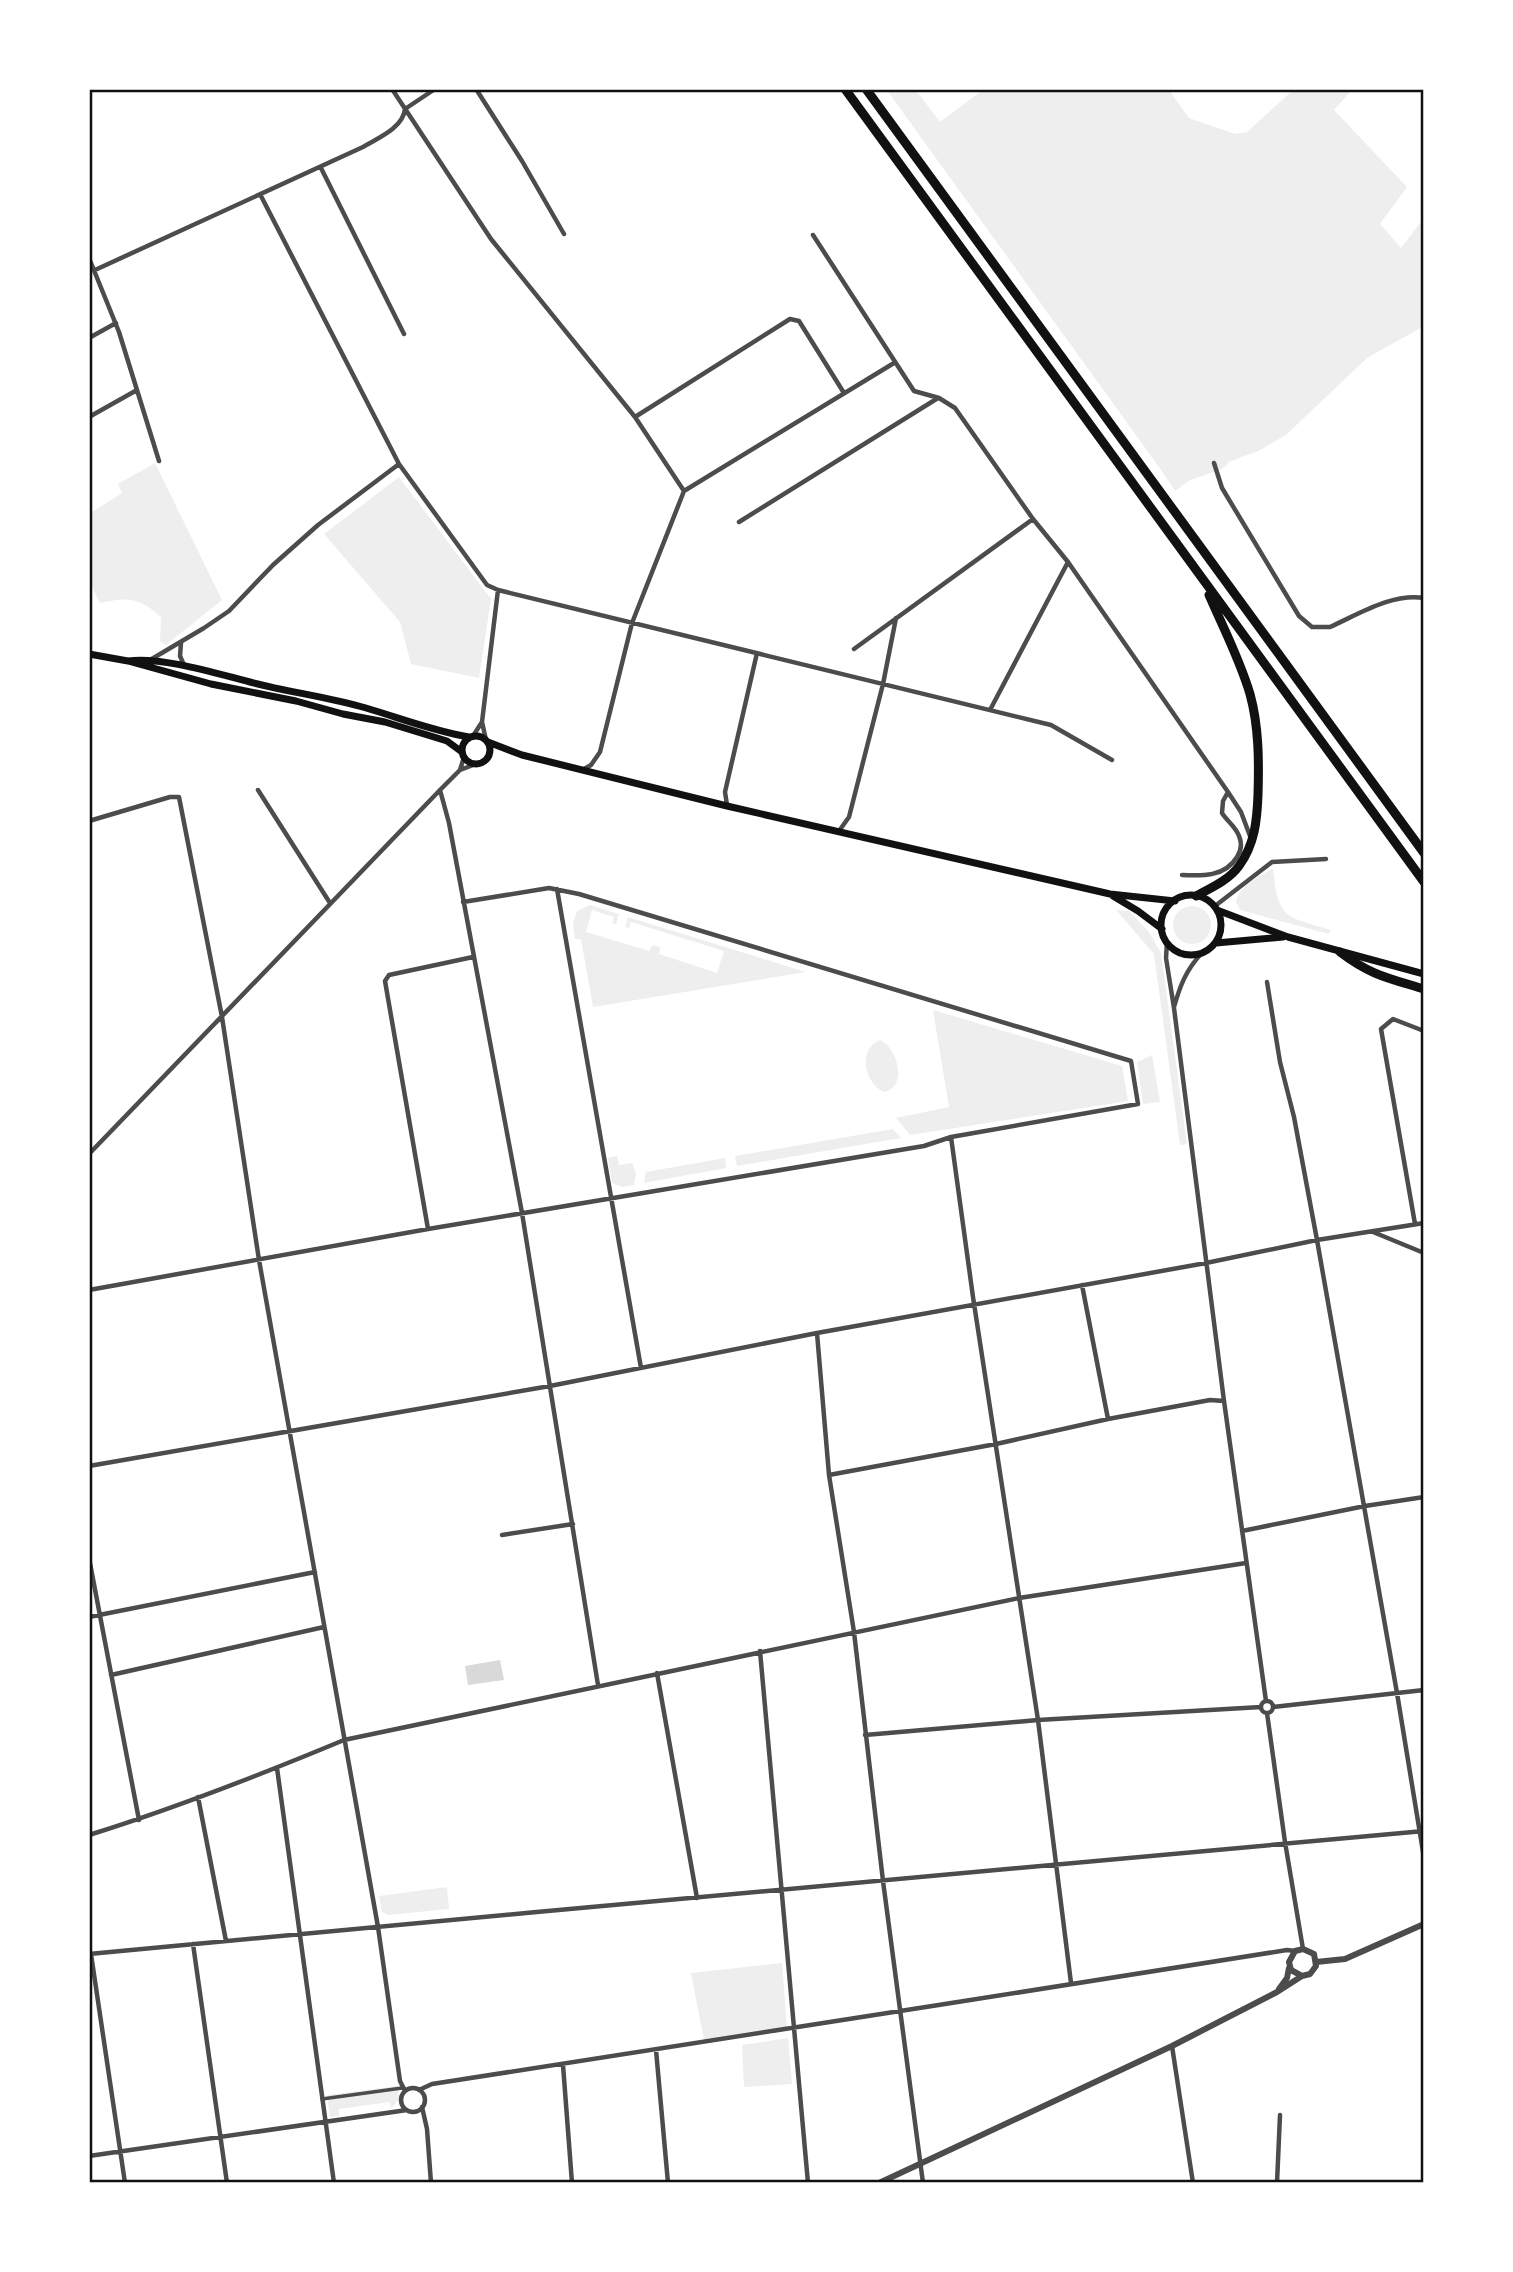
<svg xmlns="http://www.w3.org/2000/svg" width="1513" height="2272" viewBox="0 0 1513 2272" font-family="'Work Sans',sans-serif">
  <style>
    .green { fill: #eee }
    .water { fill: #d9d9d9 }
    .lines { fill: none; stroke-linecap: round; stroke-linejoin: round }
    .pedestrian { stroke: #4c4c4c; stroke-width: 3.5 }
    .minor { stroke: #4c4c4c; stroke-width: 4.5 }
    .tertiary { stroke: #4c4c4c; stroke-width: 6 }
    .primary { stroke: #111; stroke-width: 7 }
    .motorway { stroke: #111; stroke-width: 9 }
    .neatline { fill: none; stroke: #111; stroke-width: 2.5 }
  </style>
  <rect width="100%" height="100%" fill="#fff"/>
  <path class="green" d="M886,89H915L940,122L984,89H1173L1171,93L1189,118L1235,134L1247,132L1294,89H1353L1334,110L1407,187L1380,224L1401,248L1424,218V326L1367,358L1286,435L1260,450L1229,462L1222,469L1190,480L1175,491L1159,467Z
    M155,463L222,600L166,645L160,641L161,617C138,597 129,597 100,603L89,581V514L122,493L118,484Z
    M399,477L491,599L479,678L411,664L400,622L324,534Z
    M1273,868C1278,919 1284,916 1331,930L1329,934L1240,910L1236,902C1239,885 1259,877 1273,868Z
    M590,905L619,914L616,924L612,923L614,917L592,910L586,932L649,951L653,945L660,947L659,954L717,973L724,951L631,922L629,928L625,927L628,917L806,972L593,1007L581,939H575L573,923L577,911Z
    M1173 925a19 19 0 1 1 38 0a19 19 0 1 1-38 0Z
    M1116,910L1129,911L1149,932L1161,953L1187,1144L1180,1145L1154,954Z
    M933,1010L1122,1066L1128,1101L910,1135L896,1118L949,1107Z
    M880,1040C898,1048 908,1087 884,1092C864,1083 857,1049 880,1040Z
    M1152,1055L1160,1102L1143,1104L1137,1062Z
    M893,1129L901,1138L737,1166L735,1156Z
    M617,1156L619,1165L632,1163L636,1173L634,1185L622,1187L612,1183L608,1158Z
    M725,1158L726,1168L644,1183L646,1172Z
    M447,1887L449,1909L388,1915L382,1912L379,1896Z
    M782,1963L787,2027L704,2040L691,1973Z
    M788,2038L792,2084L744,2087L742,2045Z
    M398,2086L399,2099L391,2109L390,2102L339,2109V2116L330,2117L327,2095Z"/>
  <path class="water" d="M500,1660L504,1680L468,1685L465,1666Z"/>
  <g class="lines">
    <path class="pedestrian" d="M322,2099L402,2088"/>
    <path class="minor" d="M392,89L491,239L635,417L684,491
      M476,89L522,161L564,234
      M321,168L404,334
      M261,196L399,464L487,585L498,590L1051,725L1112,760
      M813,235L914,391L939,398L955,408L1033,519L1068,562L1228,792L1241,812L1250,836
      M89,258L119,332L159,461
      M95,270L363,147C378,138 403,128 405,109L435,89
      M89,338L116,323
      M89,417L137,390
      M635,417L790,319L799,321L844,393
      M1214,463L1222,488L1299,616L1312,627H1330C1359,614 1392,593 1424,598
      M739,522L938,398
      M181,643L180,656L184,665
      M854,649L1033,519
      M150,660L204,628L229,611L273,565L318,525L399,464
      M990,710L1068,562
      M482,722L498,590
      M473,736L482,722L486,740
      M584,769L591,765L600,752L632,623L684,491L894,363
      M460,770L464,757
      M258,790L330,903
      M440,790L449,823L522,1213L598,1685
      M727,805L725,792L757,653
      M89,821L170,797H179L222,1017L259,1260L378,1927L400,2081L405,2091
      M839,831L849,817L883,684L896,618
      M1182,875C1202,876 1225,877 1237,857C1241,851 1242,843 1239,836C1236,827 1227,821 1222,813L1223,801L1228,792
      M557,889L641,1368
      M1215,906L1272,862L1326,859
      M1167,942L1166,958L1174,1008L1224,1401L1266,1701
      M1267,982L1280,1062L1294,1117L1317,1240L1397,1693L1424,1858
      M1174,1007C1180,986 1186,970 1201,954
      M951,1137L973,1297L1038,1720L1071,1983
      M89,1154L440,790L460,770L476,764
      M1415,1224L1381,1029L1393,1019L1424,1031
      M428,1229L385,981L389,975L473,957
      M1373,1232L1424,1253
      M1082,1285L1108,1419
      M89,1290L428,1229L924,1146L951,1137L1138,1104L1131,1061L579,894L549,888L463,902
      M817,1333L829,1475L854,1632L883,1881L923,2183
      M89,1466L550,1386L817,1333L1206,1263L1317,1240L1424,1223
      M829,1475L996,1444L1108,1419L1210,1400L1224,1401
      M1242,1531L1365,1506L1424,1497
      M502,1535L573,1524
      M89,1558L139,1820
      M89,1617L315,1572
      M760,1651L808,2183
      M657,1673L697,1898
      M111,1675L324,1627
      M1261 1707a6 6 0 1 1 12 0a6 6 0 1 1-12 0Z
      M1273,1707L1424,1690
      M1267,1713L1285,1842L1303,1949
      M865,1735L1038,1720L1261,1707
      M277,1768L334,2183
      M198,1797L226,1941
      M89,1835C176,1808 260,1775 344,1740L1019,1598L1246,1563
      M193,1944L227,2183
      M89,1954C534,1913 979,1869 1424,1831
      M91,1954L125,2183
      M1172,2046L1193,2183
      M656,2050L668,2183
      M563,2065L572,2183
      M401 2100a12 12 0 1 1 24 0a12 12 0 1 1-24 0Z
      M419,2090L432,2084C717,2042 1002,1994 1287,1950L1295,1951
      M422,2107L427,2129L431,2183
      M89,2156L407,2110
      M1277,2183L1280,2115"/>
    <path class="tertiary" d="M1316,1962L1345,1959L1424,1924
      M1279,1989L1287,1978L1289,1968
      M879,2183L1172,2046L1277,1992L1302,1976L1310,1974L1316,1966L1314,1954L1303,1949L1295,1951L1289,1962L1291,1970L1302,1976"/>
    <path class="primary" d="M89,654L128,661L211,684L296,701L343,714L385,722L447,741L462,752
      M128,661C160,656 218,674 250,682C288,692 328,697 366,708C400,718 433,731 469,737
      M462 750a14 14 0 1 1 28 0a14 14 0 1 1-28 0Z
      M488,742L522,755L727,806L1110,894L1175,901
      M1161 925a30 30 0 1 1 60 0a30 30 0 1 1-60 0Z
      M1113,896L1138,911L1162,929
      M1217,910L1288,937L1424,974
      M1216,943L1283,937"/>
    <path class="motorway" d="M845,89L1424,882
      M866,89L1424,853
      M1196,896C1211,888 1229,880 1239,866C1255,844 1257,820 1258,795C1259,761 1259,727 1250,694C1240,660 1223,627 1209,595
      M1340,952C1370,975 1388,978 1424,989"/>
  </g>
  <rect width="1513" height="2272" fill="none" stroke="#ffffff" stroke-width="182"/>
  <rect x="91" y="91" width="1331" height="2090" class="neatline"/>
</svg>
